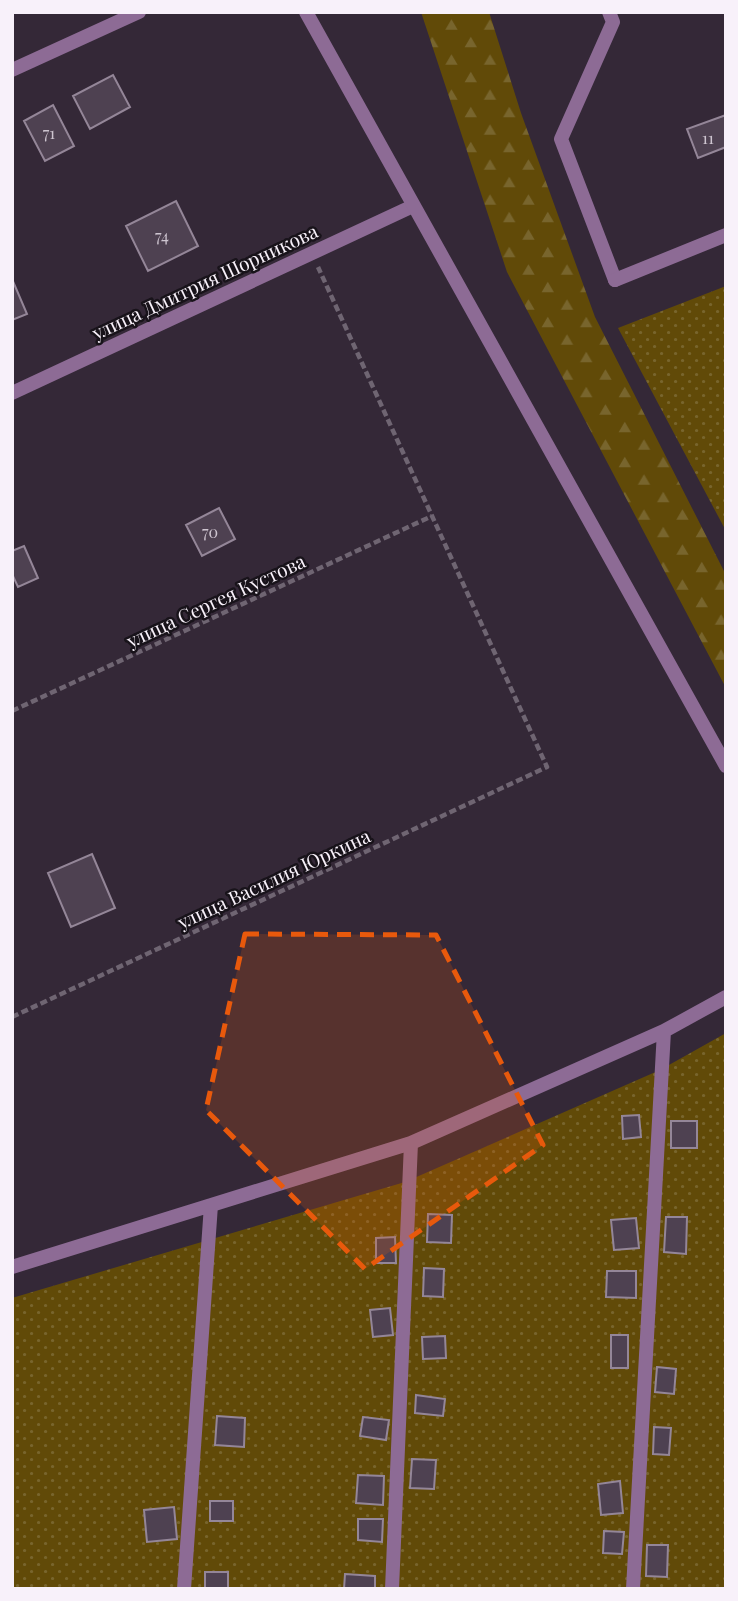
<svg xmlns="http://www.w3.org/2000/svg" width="738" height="1601" viewBox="0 0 738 1601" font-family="'Playfair Display',serif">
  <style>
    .forest { fill: url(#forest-firs) }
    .garden { fill: url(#garden-dots) }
    .building { fill: #4e4151; stroke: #948698; stroke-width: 2 }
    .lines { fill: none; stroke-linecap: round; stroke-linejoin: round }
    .path { stroke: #6f6572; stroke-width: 4.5; stroke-dasharray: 7 3.5; stroke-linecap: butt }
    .service { stroke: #8d6b95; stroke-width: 14 }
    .minor { stroke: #8d6b95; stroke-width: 14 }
    .tertiary { stroke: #8d6b95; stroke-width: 14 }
    .marked { fill: #e8590c; fill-opacity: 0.2; stroke: #e8590c; stroke-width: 5; stroke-dasharray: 14 9; stroke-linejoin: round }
    .labels { text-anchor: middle; stroke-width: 5; stroke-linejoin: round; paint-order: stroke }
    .number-label { font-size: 16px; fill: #cec5d0 }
    .street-label { font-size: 19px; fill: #f8f1fa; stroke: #18131a }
  </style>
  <defs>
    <pattern id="forest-firs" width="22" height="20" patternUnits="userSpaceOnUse" patternTransform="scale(1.75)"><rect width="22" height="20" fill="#614a08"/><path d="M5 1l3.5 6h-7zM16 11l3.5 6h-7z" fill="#78652d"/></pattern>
    <pattern id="garden-dots" width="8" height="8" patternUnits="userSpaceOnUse" patternTransform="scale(1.75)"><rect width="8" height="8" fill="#614a08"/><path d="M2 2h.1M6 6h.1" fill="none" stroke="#78652d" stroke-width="1.8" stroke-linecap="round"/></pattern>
  </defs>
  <rect width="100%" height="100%" fill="#342837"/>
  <path class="forest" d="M421,12H489L521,113L595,317L726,575V688L507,272Z"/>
  <path class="garden" d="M726,286V531L618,328Z
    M726,1033V1589H12V1298L405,1182L660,1070Z"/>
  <path class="building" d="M113,75L130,107L90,129L73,96Z
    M53,105L74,146L45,161L24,121Z
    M726,115V147L698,158L687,129Z
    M176,201L198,246L148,271L126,226Z
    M12,279L27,314L12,320Z
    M219,508L235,539L202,556L186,525Z
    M24,546L38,578L18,587L12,574V551Z
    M92,854L115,908L71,927L48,873Z
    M639,1115L641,1137L623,1139L622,1116Z
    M671,1121H697V1148H671Z
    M428,1214L452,1215L451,1243L427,1242Z
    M666,1217H687L686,1254L664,1252Z
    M636,1218L639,1248L614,1250L611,1220Z
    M395,1237L396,1263H376V1238Z
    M424,1268L444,1269L443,1297L423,1296Z
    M607,1271H636V1298L606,1297Z
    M390,1308L393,1335L373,1337L370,1310Z
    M611,1335H628V1368H611Z
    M445,1336L446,1358L423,1359L422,1337Z
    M657,1367L676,1369L674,1394L655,1392Z
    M416,1395L445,1399L443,1416L415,1413Z
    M217,1416L245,1418L244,1447L215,1445Z
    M363,1417L389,1420L386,1440L360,1436Z
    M654,1427L671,1428L669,1455L653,1454Z
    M412,1459L436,1460L434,1489L410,1488Z
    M358,1475L384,1476L383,1505L356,1503Z
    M620,1481L623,1513L601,1515L598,1484Z
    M210,1501H233V1521H210Z
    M174,1507L177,1539L147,1542L144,1510Z
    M358,1519H383L382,1542L358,1540Z
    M604,1531L624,1532L622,1554L603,1553Z
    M647,1545H668L667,1577L646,1576Z
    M205,1572H228V1589H205Z
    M345,1574L375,1576V1589H344Z"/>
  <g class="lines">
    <path class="path" d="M12,711L432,516
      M12,1017L547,767L318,267"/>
    <path class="service" d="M609,12L613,22L561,139L615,280
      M12,1267L411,1143L664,1031L726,997
      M184,1589L211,1205
      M392,1589L411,1143
      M633,1589L664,1031"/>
    <path class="minor" d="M12,70L139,12
      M615,280L726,235
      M12,393L413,206"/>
    <path class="tertiary" d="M306,12L726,766"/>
  </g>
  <path class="marked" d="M245,934L436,935L543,1145L365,1269L206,1110Z"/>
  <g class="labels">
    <g class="number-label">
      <text x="49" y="139">71</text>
      <text x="708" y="144">11</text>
      <text x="162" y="242">74</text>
      <text x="210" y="538">70</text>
    </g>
    <g class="street-label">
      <text transform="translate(205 282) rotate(-25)" y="7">улица Дмитрия Шорникова</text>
      <text transform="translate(216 601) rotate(-25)" y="7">улица Сергея Кустова</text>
      <text transform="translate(274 879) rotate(-25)" y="7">улица Василия Юркина</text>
    </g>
  </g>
  <rect width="738" height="1601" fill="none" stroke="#f8f1fa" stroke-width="28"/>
</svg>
